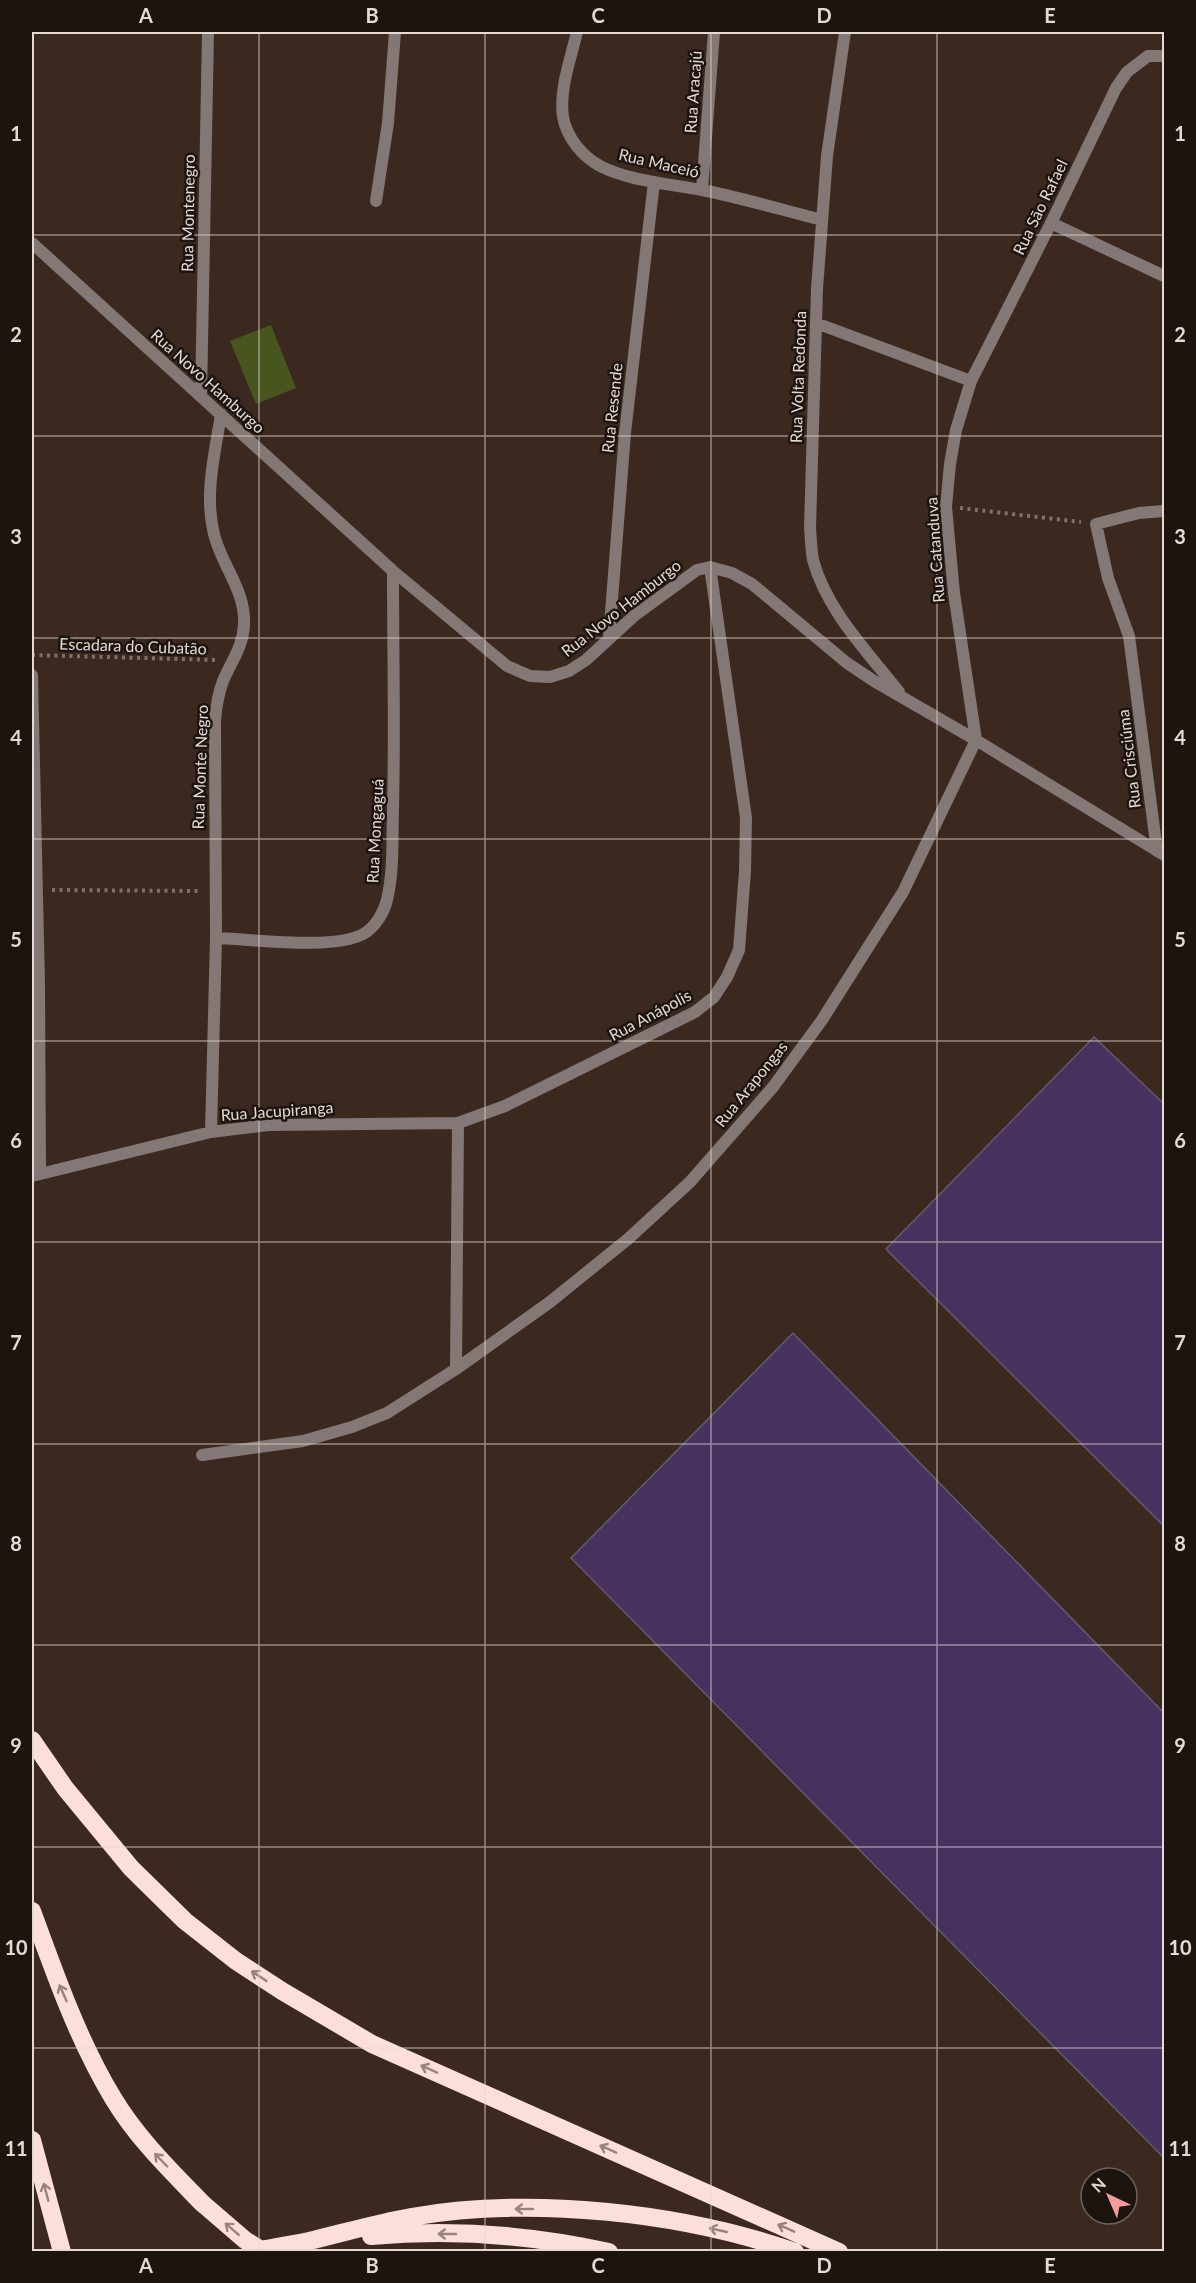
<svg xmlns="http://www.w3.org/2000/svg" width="1196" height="2283" viewBox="0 0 1196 2283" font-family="Lato,sans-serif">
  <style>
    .green { fill: #48551e }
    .building { fill: #46315f; stroke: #635b6f; stroke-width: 1.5 }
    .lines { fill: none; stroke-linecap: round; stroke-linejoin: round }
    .path { stroke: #807068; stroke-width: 4; stroke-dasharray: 3 4.5; stroke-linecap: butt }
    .street { stroke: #837875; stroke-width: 12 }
    .highway { stroke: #fcdfda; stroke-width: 18 }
    .highway-bridge { stroke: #fcdfda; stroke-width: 18 }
    .oneway { stroke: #97847f }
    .grid { fill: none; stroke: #e6d9d3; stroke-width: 1.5; stroke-opacity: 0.55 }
    .labels { text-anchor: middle; stroke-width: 5; stroke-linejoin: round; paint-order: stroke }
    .street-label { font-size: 16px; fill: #e6d9d3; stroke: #1c140f }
    .neatline { fill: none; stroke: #e6d9d3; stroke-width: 2 }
    .grid-label { font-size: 20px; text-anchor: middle; font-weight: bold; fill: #e6d9d3 }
  </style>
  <rect width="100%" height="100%" fill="#3b291f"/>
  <path class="green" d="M271,325L296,388L256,404L230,341Z"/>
  <path class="building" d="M1094,1037L1164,1104V1526L886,1249Z
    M793,1333L1164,1713V2158L571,1558Z"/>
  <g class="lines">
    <path class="path" d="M960,508L1081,522
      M32,655L217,660
      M52,890L201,891"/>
    <path class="street" d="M577,32C571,58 559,89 563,117C567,138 582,156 600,166C629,181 671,184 702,190C743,198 782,210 822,220
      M845,32L827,156L817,289L810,528C811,538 811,550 813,560C827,611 867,651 899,692
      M702,190L714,32
      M376,201L388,123L395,32
      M1051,223L1164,276
      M32,243L393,571L507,666L530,676L550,677L569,671L586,660L634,616L697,570L710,567L732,573L752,584L847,663L874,681L976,740L1164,855
      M816,323L971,381
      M201,396L208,32
      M609,638L625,433L654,182
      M32,675L39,984L40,1174
      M1157,851L1129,636L1108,578L1096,524L1139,513L1164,511
      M216,938C251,939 336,951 365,933C376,926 384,912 387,900C394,870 392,838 393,809C395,730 393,650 393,571
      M211,1132L216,938L215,721C216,708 218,694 223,681C231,662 243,647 244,625C246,590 221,565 214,534C204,495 215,453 221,414
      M32,1176L211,1132L269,1125L458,1123
      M456,1369L458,1123L505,1106L695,1012L714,997L727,977L739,950L745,871L746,818L710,567
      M202,1455L303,1441L352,1427L387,1413L456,1369L550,1302L628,1239L690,1182L773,1087L822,1020L903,892L976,740L954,593L946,507L950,464L956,430L971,381L1051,223L1116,88L1127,72L1148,56H1164"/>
    <path class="highway" d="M32,1740L65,1788L131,1868L185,1921L236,1961L282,1991L372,2044L839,2252
      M32,1911C55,1974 78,2040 113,2098C137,2138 170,2170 202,2203
      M32,2140L62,2252
      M371,2236C449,2229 532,2235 609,2252
      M250,2252C270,2248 290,2245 309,2241C343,2233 377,2223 411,2217C530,2196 681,2212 795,2252"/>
    <path class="highway-bridge" d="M202,2203L245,2240L264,2252"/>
  </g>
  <defs><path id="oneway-shaft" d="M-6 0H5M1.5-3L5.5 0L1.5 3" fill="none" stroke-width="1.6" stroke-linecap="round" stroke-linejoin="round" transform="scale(1.5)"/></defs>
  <g class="oneway">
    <use href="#oneway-shaft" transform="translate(259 1976) rotate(-147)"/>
    <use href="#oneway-shaft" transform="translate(63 1993) rotate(-114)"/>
    <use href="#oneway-shaft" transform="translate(429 2069) rotate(-156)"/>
    <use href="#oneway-shaft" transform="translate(608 2149) rotate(-156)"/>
    <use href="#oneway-shaft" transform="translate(161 2160) rotate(-134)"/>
    <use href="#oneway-shaft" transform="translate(46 2192) rotate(-105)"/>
    <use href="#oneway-shaft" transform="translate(524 2209) rotate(-180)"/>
    <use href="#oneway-shaft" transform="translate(786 2228) rotate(-156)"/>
    <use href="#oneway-shaft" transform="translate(232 2229) rotate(-139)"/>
    <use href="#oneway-shaft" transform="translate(718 2230) rotate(-167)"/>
    <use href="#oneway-shaft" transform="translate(447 2234) rotate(-180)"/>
  </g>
  <path class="grid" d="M259,32V2252M485,32V2252M711,32V2252M937,32V2252M32,235H1164M32,436H1164M32,638H1164M32,839H1164M32,1041H1164M32,1242H1164M32,1444H1164M32,1645H1164M32,1847H1164M32,2048H1164"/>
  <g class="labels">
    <g class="street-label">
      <text transform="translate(693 92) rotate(-86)" y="6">Rua Aracajú</text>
      <text transform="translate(659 163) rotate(13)" y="6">Rua Maceió</text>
      <text transform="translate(1040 207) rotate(-64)" y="6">Rua São Rafael</text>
      <text transform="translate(188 213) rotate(-89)" y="6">Rua Montenegro</text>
      <text transform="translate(798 377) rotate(-88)" y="6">Rua Volta Redonda</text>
      <text transform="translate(208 381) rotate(42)" y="6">Rua Novo Hamburgo</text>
      <text transform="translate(612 408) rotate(-84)" y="6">Rua Resende</text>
      <text transform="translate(935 550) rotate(-94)" y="6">Rua Catanduva</text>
      <text transform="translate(621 608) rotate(-38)" y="6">Rua Novo Hamburgo</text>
      <text transform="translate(133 646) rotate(2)" y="6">Escadara do Cubatão</text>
      <text transform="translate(1129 759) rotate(-97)" y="6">Rua Crisciúma</text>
      <text transform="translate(200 767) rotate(-88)" y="6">Rua Monte Negro</text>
      <text transform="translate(375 831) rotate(-87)" y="6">Rua Mongaguá</text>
      <text transform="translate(650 1015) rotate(-28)" y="6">Rua Anápolis</text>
      <text transform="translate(751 1084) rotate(-51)" y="6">Rua Arapongas</text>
      <text transform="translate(277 1111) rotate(-4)" y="6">Rua Jacupiranga</text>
    </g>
  </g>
  <rect width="1196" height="2283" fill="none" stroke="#1c140f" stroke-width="66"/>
  <g transform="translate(1109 2196) rotate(316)"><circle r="28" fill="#1c140f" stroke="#6d635d" stroke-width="1.5"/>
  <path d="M0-4.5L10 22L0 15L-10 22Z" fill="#f59b9a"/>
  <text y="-9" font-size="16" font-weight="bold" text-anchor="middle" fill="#e6d9d3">N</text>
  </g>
  <rect x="33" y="33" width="1130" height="2217" class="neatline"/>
  <g class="grid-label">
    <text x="146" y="23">A</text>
    <text x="372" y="23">B</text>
    <text x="598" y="23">C</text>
    <text x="824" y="23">D</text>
    <text x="1050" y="23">E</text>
    <text x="16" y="141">1</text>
    <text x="1180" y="141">1</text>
    <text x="16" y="342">2</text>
    <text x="1180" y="342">2</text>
    <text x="16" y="544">3</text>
    <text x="1180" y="544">3</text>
    <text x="16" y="745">4</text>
    <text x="1180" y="745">4</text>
    <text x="16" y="947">5</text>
    <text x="1180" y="947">5</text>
    <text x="16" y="1148">6</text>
    <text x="1180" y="1148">6</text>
    <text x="16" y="1350">7</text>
    <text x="1180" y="1350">7</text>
    <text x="16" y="1551">8</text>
    <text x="1180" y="1551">8</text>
    <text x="16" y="1753">9</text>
    <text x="1180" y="1753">9</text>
    <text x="16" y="1955">10</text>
    <text x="1180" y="1955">10</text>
    <text x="16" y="2156">11</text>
    <text x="1180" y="2156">11</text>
    <text x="146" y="2273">A</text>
    <text x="372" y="2273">B</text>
    <text x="598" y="2273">C</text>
    <text x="824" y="2273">D</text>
    <text x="1050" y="2273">E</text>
  </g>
</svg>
